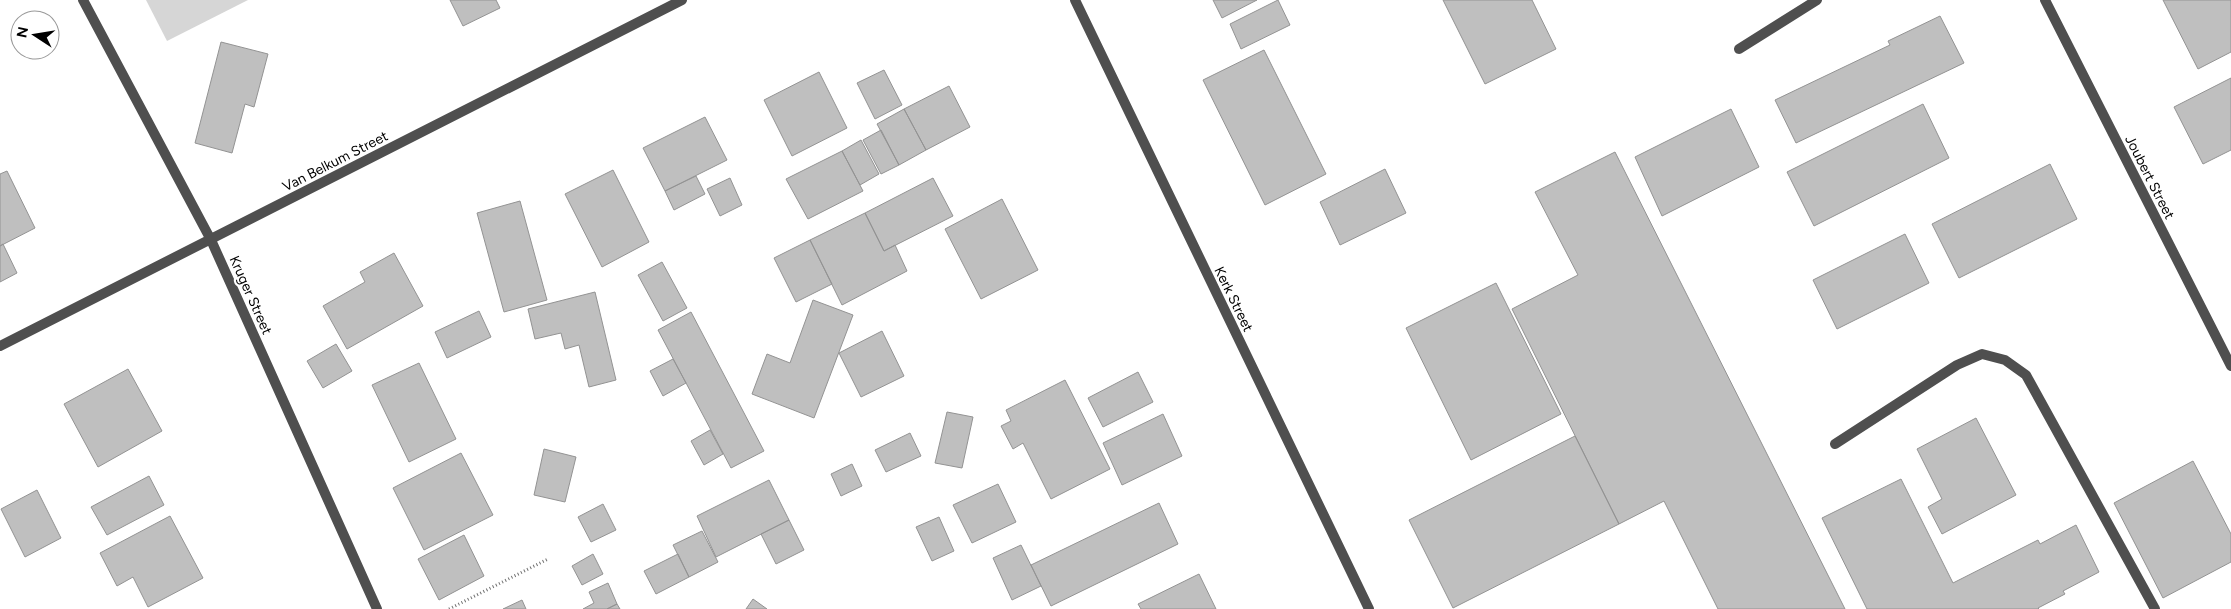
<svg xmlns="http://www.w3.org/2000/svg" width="2231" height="609" viewBox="0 0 2231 609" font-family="Figtree,sans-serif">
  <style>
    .green { fill: #d6d6d6 }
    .building { fill: #bfbfbf; stroke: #939393 }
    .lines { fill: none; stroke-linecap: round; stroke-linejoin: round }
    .path { stroke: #717171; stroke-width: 3; stroke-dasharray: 1 2.5; stroke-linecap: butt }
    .service { stroke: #4f4f4f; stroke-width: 10 }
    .minor { stroke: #4f4f4f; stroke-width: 10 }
    .labels { text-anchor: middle; stroke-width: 4.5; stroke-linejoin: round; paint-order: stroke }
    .street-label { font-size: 14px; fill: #000; stroke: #fff }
  </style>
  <rect width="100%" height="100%" fill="#fff"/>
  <path class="green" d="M146,0H248L167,41Z"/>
  <path class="building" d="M450,0H496L500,8L463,26Z
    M1213,0H1257L1222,18Z
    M1278,0L1290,25L1241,49L1230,24Z
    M1443,0H1532L1556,49L1485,84Z
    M2163,0H2231V52L2198,69Z
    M1940,16L1964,63L1796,143L1775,100L1890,45L1888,41Z
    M221,42L268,54L254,107L245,104L232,153L195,143Z
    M1264,50L1326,174L1265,205L1203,80Z
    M884,70L902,105L875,119L857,83Z
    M819,72L847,128L792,156L764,100Z
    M2231,78V150L2203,164L2174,107Z
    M949,86L970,127L926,150L904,109Z
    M1923,104L1949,158L1814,226L1787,172Z
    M904,109L926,150L899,165L877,124Z
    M1731,109L1759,167L1662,216L1635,157Z
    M705,117L727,160L665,191L643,148Z
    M881,130L899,165L881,174L863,140Z
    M861,140L879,174L860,185L842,151Z
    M842,151L863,191L808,219L786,179Z
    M1615,152L1845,609H1718L1664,501L1619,524L1512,309L1578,275L1535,192Z
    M2050,164L2077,219L1959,278L1932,224Z
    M1385,169L1406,213L1340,245L1320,202Z
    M613,170L649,242L602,267L565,194Z
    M7,171L35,228L0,246V174Z
    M696,176L705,194L674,210L665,191Z
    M730,178L742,205L720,216L707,189Z
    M933,178L953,216L884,251L865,213Z
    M1002,199L1038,270L981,299L945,229Z
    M520,201L547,300L504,312L477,213Z
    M865,213L884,251L895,245L907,271L842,305L810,240Z
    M1905,234L1929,283L1837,329L1813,280Z
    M810,240L832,284L796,302L774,258Z
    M3,244L17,273L0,282V246Z
    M394,253L423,306L347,349L323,306L365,282L360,272Z
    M662,262L687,308L663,321L638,275Z
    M1496,283L1561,414L1471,460L1406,328Z
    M595,292L616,380L589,387L579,345L565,349L561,333L535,339L528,309Z
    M813,300L853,315L814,418L752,394L767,354L790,363Z
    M479,311L491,337L447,358L435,332Z
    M691,312L764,451L731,468L658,330Z
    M882,331L904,376L861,397L839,353Z
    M336,344L352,371L323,388L307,361Z
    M673,359L686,383L663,396L650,371Z
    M419,363L456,439L409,462L372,385Z
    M128,369L162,431L98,467L64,404Z
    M1138,372L1153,402L1103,427L1088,398Z
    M1065,380L1110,469L1051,499L1023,443L1013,449L1001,426L1011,421L1006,410Z
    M947,412L973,417L962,468L935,463Z
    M1163,414L1182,456L1122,485L1103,443Z
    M1976,418L2016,495L1942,534L1928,507L1942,499L1917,449Z
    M710,430L723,454L704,465L691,441Z
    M910,433L921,456L886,472L875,450Z
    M1575,436L1619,524L1453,608L1409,520Z
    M544,449L576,457L565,502L534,495Z
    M461,453L493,515L424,550L393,488Z
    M2193,461L2231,534V562L2163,598L2114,503Z
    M852,464L862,486L841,496L831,474Z
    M149,476L164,505L107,535L91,507Z
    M1901,479L1953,583L2038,540L2040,544L2076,525L2099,572L2063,591L2065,594L2038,608L2039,609H1867L1822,518Z
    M769,480L789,520L716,557L697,516Z
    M998,484L1016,522L972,543L953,505Z
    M37,490L61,538L25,557L1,509Z
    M1159,503L1178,544L1051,606L1031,565Z
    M603,504L616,530L591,542L578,517Z
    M170,516L203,578L148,607L133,577L117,586L100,553Z
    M939,517L954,551L932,561L916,527Z
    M789,520L804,550L776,564L761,534Z
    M702,531L718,562L689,577L673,545Z
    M464,535L484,576L439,600L418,559Z
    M1021,545L1041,586L1012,600L993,558Z
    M593,554L603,574L582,585L572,566Z
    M678,554L689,577L656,594L644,571Z
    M1199,574L1216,609H1141L1138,604Z
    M608,583L617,604L607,609H583L594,603L589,592Z
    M753,599L767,609H746Z
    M522,600L526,609H503Z
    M617,604L620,609H607Z"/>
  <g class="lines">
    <path class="path" d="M449,609L548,559"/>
    <path class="service" d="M1739,49L1817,0
      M1835,444L1957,365L1982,354L2005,360L2026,375L2155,609"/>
    <path class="minor" d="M83,0L211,240L377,609
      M1075,0L1369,609
      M2045,0L2231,366
      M0,346L682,0"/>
  </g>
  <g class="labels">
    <g class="street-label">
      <text transform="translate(335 161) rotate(-27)" y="5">Van Belkum Street</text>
      <text transform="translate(2150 177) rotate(63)" y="5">Joubert Street</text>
      <text transform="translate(251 295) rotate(66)" y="5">Kruger Street</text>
      <text transform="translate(1234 299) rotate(64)" y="5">Kerk Street</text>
    </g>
  </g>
  <g transform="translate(35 35) rotate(282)"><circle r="24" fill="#ffffff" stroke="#999999"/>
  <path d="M0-4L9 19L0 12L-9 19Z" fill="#000000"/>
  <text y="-8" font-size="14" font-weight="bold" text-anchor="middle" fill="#000000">N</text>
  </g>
</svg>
